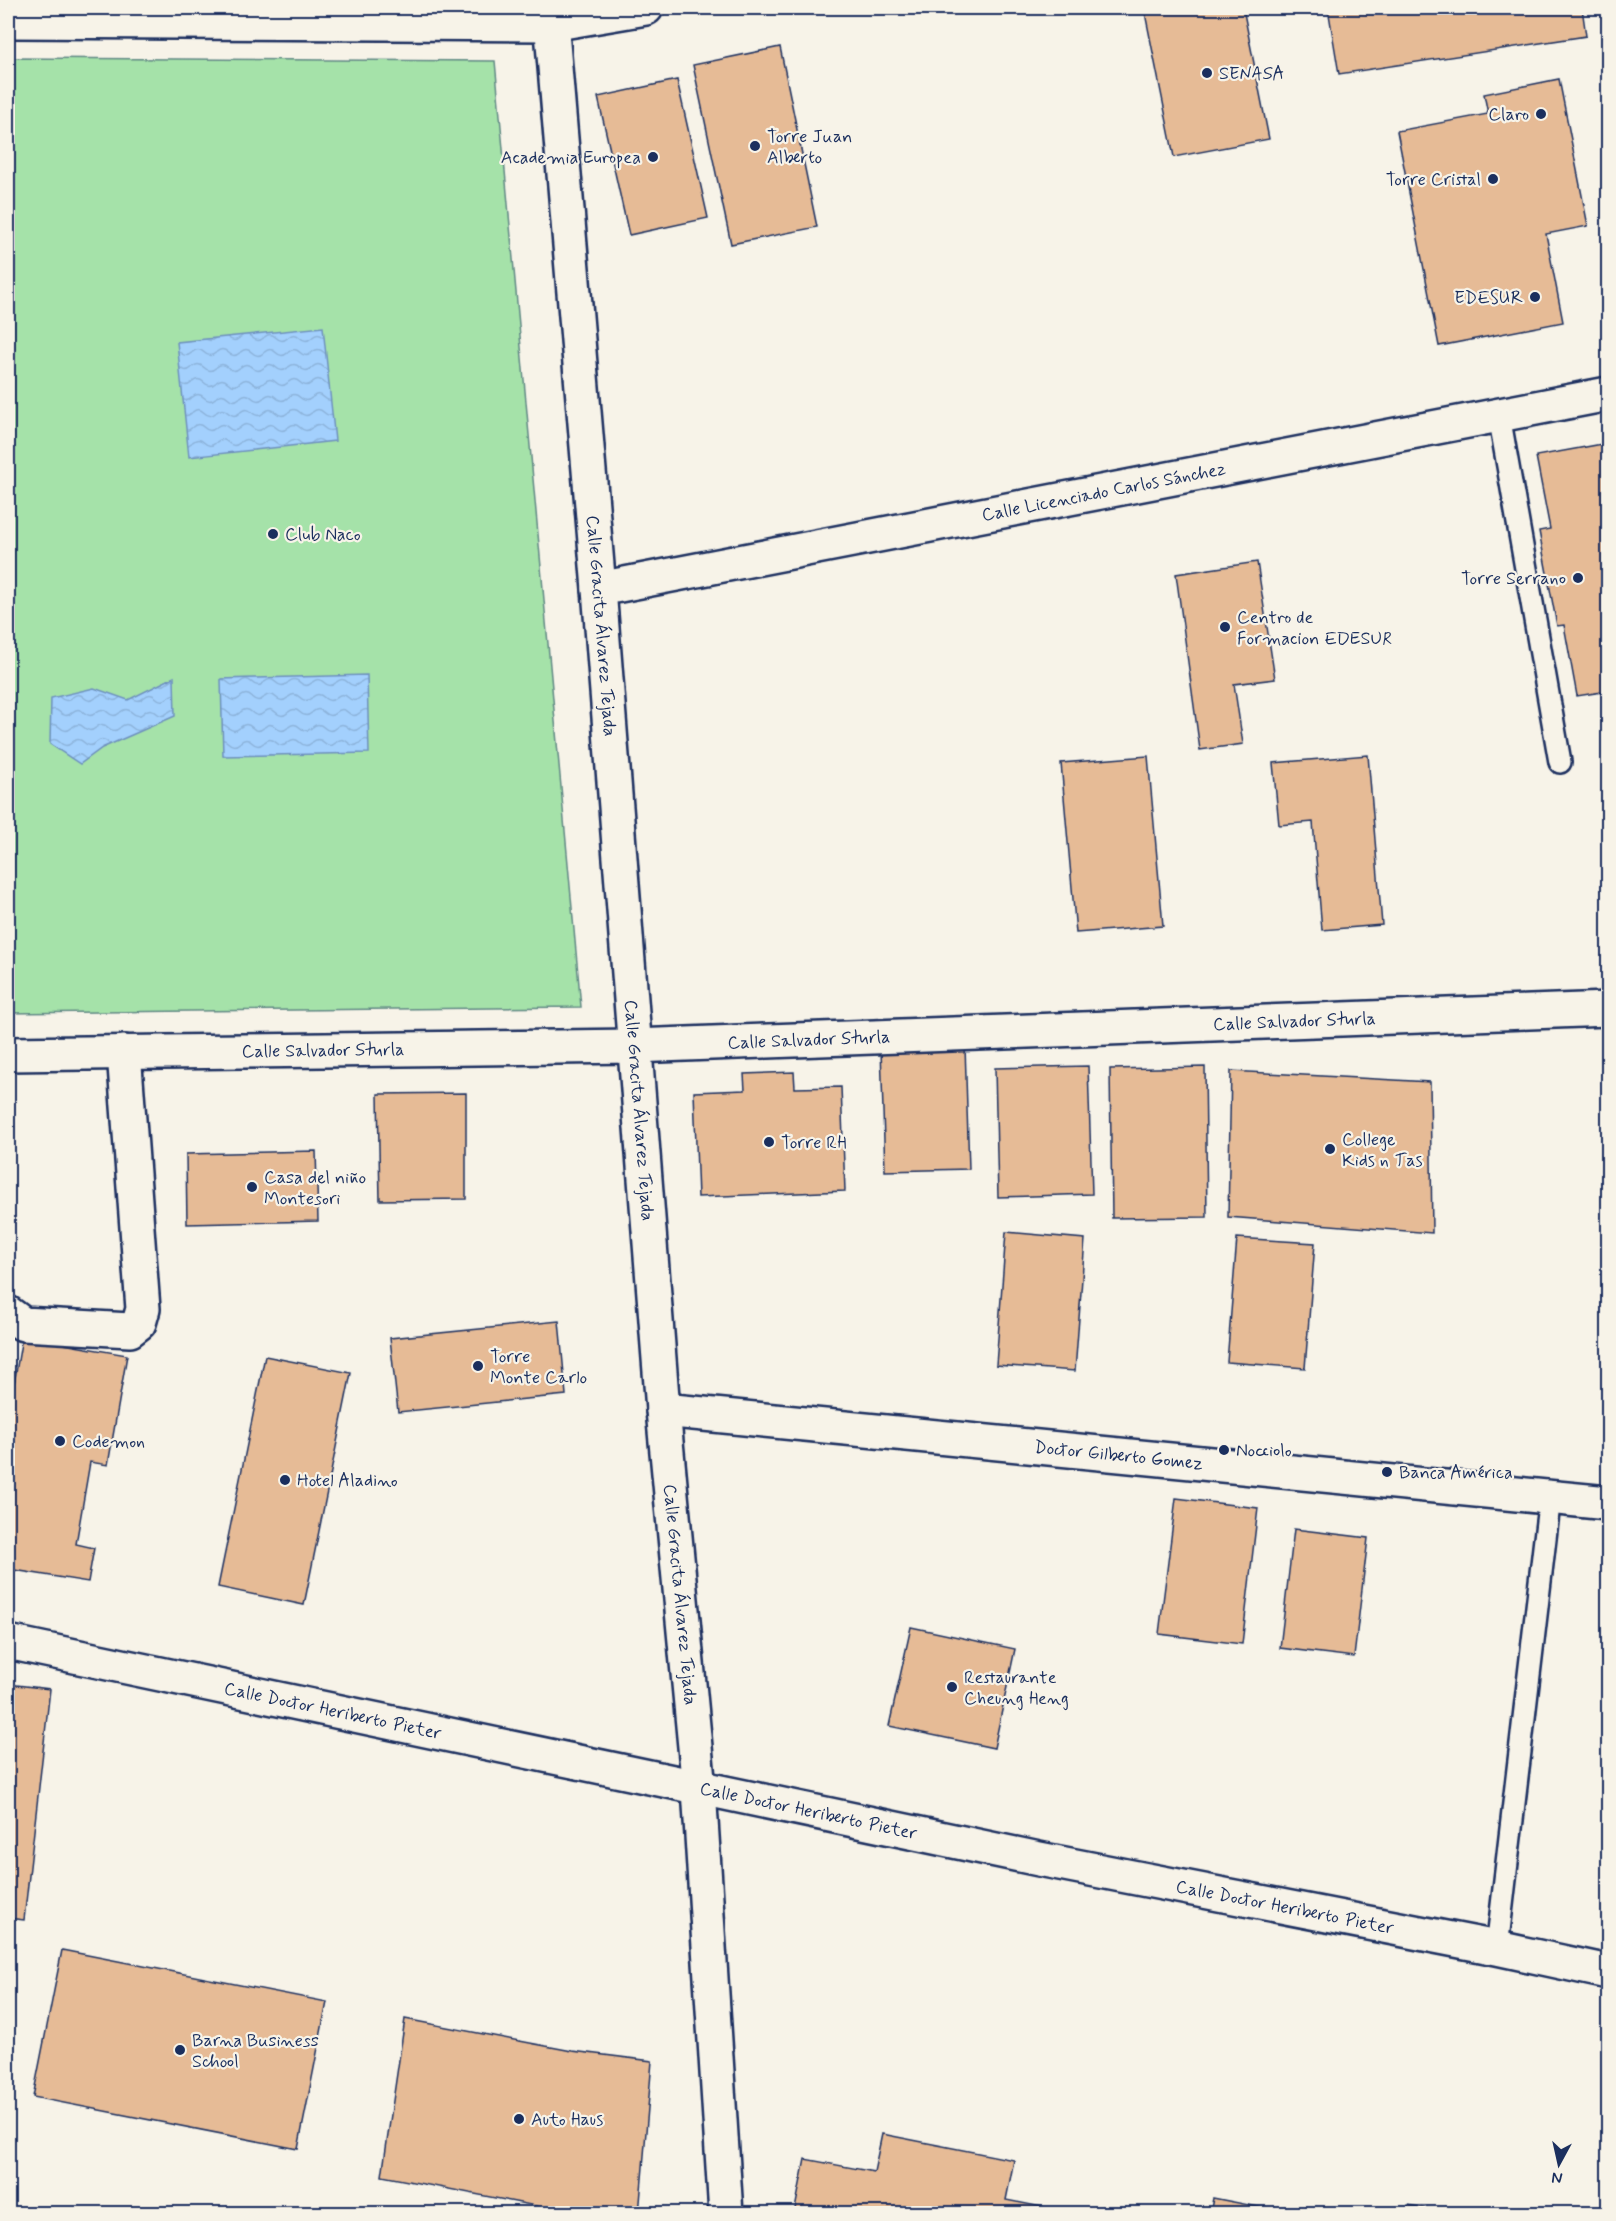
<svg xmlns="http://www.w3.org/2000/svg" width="1616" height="2221" viewBox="0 0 1616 2221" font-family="Mynerve,sans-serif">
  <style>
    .green { fill: #a5e2a9; stroke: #608884; stroke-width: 1.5 }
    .water { fill: url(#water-waves); stroke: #6d90bd; stroke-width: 1.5 }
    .building { fill: #e6bb96; stroke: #1b2f5e; stroke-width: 1.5 }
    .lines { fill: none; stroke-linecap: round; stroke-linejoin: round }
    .service-casing { stroke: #1b2f5e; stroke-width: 26 }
    .minor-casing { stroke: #1b2f5e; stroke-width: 38 }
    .service { stroke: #f7f3e8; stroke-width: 21 }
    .minor { stroke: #f7f3e8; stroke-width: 33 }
    .poi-dot { fill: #1b2f5e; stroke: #f7f3e8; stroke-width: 2 }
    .labels { text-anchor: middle; stroke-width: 4.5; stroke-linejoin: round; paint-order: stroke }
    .poi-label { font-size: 18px; fill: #1b2f5e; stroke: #f7f3e8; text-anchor: start }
    .street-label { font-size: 18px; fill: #1b2f5e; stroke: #f7f3e8 }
  </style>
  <defs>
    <pattern id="water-waves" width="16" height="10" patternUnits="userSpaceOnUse" patternTransform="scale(1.5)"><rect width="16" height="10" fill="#a3d0fd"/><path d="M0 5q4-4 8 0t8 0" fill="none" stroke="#8cb3db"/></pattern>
  </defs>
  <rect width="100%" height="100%" fill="#f7f3e8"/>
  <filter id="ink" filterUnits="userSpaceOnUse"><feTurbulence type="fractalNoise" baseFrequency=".0167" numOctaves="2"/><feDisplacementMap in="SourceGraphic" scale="12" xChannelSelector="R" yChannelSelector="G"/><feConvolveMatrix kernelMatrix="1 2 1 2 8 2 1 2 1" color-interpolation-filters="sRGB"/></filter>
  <g filter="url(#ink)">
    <path class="green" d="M8,58L495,61L581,1007L8,1013Z"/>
    <path class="water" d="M323,327L335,441L189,457L177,342Z
      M367,675L369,753L223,756L221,679Z
      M174,677L175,716L102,748L80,764L50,744L51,698L94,688L128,700Z"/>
    <path class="building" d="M1144,8H1243L1269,139L1174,157Z
      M1328,8H1582L1586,36L1339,74Z
      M780,47L817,227L731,244L693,65Z
      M1559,79L1588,226L1546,234L1563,322L1439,346L1397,131L1488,114L1484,94Z
      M677,80L708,218L629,235L598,97Z
      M1608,443V691L1577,696L1564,625L1557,626L1539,531L1550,529L1536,456Z
      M1257,562L1275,679L1234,684L1243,744L1200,750L1176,574Z
      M1368,755L1382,925L1322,930L1313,822L1279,825L1273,763Z
      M1148,756L1163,926L1076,933L1061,763Z
      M965,1047L969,1169L885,1171L881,1049Z
      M1088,1066L1092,1194L998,1197L995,1068Z
      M1205,1067L1207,1217L1112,1218L1110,1069Z
      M1231,1071L1430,1082L1432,1233L1228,1217Z
      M794,1072L795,1088L841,1087L845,1191L698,1197L694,1092L745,1090L744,1074Z
      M466,1093V1199L380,1200L378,1094Z
      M316,1151L318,1221L187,1224L186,1154Z
      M1006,1232L1085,1239L1075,1371L996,1365Z
      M1237,1238L1315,1243L1305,1368L1227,1362Z
      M559,1321L566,1395L398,1412L390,1338Z
      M22,1337L127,1355L108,1465L90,1462L76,1544L94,1548L88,1582L8,1569V1419Z
      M265,1356L351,1373L304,1605L218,1587Z
      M1176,1498L1258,1508L1242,1644L1159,1634Z
      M1294,1529L1368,1538L1354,1657L1280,1648Z
      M911,1627L1015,1649L994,1748L889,1726Z
      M8,1684L50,1689L24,1920L8,1918Z
      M62,1950L327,2002L298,2149L33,2097Z
      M405,2019L572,2051L652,2061L639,2214H577L382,2176Z
      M882,2134L1014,2160L1006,2200L1077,2214H794L805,2159L874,2172Z
      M1213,2198L1294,2214H1210Z
      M1408,2205L1455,2214H1406Z"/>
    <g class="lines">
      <g class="service-casing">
        <path id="service" d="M1499,415L1560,762
          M1497,1948L1550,1496"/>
      </g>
      <g class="minor-casing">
        <g id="minor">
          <path id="s1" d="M550,8L599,589L663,1410L699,1789L726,2214"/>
          <path d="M8,21L551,24L646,8"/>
          <path id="s2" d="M599,589L1608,394"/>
          <path id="s3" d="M8,1054L634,1046L1608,1009"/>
          <path d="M8,1313L23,1324L130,1330L139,1323L143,1309L124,1052"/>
          <path id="s4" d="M663,1410L1608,1503"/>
          <path id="s5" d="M8,1642L1039,1859L1497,1948L1608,1972"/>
        </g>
      </g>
      <use href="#service" class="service"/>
      <use href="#minor" class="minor"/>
    </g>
  </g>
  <g class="poi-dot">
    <circle cx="1207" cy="73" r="6"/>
    <circle cx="1541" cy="114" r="6"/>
    <circle cx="755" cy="146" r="6"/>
    <circle cx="653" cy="157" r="6"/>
    <circle cx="1493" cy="179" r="6"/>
    <circle cx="1535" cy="297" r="6"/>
    <circle cx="273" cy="534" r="6"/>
    <circle cx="1578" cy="578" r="6"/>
    <circle cx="1225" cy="627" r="6"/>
    <circle cx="769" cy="1142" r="6"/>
    <circle cx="1330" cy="1149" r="6"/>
    <circle cx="252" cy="1187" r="6"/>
    <circle cx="478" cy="1366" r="6"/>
    <circle cx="60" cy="1441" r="6"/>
    <circle cx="1224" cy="1450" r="6"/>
    <circle cx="1387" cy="1472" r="6"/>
    <circle cx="285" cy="1480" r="6"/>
    <circle cx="952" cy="1687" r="6"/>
    <circle cx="180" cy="2050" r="6"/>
    <circle cx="519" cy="2119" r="6"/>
  </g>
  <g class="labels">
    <g class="poi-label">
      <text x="1219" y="79">SENASA</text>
      <text x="1529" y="120" text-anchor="end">Claro</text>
      <text x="767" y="142">Torre Juan<tspan x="767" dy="21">Alberto</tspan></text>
      <text x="641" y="163" text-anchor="end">Academia Europea</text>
      <text x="1481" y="185" text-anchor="end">Torre Cristal</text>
      <text x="1523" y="303" text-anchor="end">EDESUR</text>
      <text x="285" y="540">Club Naco</text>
      <text x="1566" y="584" text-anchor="end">Torre Serrano</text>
      <text x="1237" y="623">Centro de<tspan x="1237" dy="21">Formacion EDESUR</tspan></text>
      <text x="1342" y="1145">College<tspan x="1342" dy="21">Kids n Tas</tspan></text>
      <text x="781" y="1148">Torre RH</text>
      <text x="264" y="1183">Casa del niño<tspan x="264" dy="21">Montesori</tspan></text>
      <text x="490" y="1362">Torre<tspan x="490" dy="21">Monte Carlo</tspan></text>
      <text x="72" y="1447">Codemon</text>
      <text x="1236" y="1456">Nocciolo</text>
      <text x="1399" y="1478">Banca América</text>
      <text x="297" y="1486">Hotel Aladino</text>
      <text x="964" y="1683">Restaurante<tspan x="964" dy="21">Cheung Heng</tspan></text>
      <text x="192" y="2046">Barna Business<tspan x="192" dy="21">School</tspan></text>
      <text x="531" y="2125">Auto Haus</text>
    </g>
    <g class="street-label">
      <text dy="6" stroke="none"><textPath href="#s2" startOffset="514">Calle Licenciado Carlos Sánchez</textPath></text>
      <text dy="6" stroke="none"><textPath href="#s1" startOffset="620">Calle Gracita Álvarez Tejada</textPath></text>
      <text dy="6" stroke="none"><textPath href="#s3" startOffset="1287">Calle Salvador Sturla</textPath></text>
      <text dy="6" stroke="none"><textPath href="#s3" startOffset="801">Calle Salvador Sturla</textPath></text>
      <text dy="6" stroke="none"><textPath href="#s3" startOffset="315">Calle Salvador Sturla</textPath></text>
      <text dy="6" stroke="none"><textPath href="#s1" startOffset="1106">Calle Gracita Álvarez Tejada</textPath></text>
      <text dy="6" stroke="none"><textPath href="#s4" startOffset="458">Doctor Gilberto Gomez</textPath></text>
      <text dy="6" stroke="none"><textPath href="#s1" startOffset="1592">Calle Gracita Álvarez Tejada</textPath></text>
      <text dy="6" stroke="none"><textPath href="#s5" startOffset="332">Calle Doctor Heriberto Pieter</textPath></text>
      <text dy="6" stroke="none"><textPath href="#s5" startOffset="818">Calle Doctor Heriberto Pieter</textPath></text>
      <text dy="6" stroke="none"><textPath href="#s5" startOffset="1304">Calle Doctor Heriberto Pieter</textPath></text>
    </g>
  </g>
  <rect width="1616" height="2221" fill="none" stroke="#f7f3e8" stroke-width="30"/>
  <rect x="15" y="15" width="1586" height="2191" fill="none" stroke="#1b2f5e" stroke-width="2" filter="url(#ink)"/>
  <g transform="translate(1559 2164) rotate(188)" stroke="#f7f3e8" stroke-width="4.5" paint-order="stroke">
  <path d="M0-4.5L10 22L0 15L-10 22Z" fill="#1b2f5e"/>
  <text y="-9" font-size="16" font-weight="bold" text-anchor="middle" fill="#1b2f5e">N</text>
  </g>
</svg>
